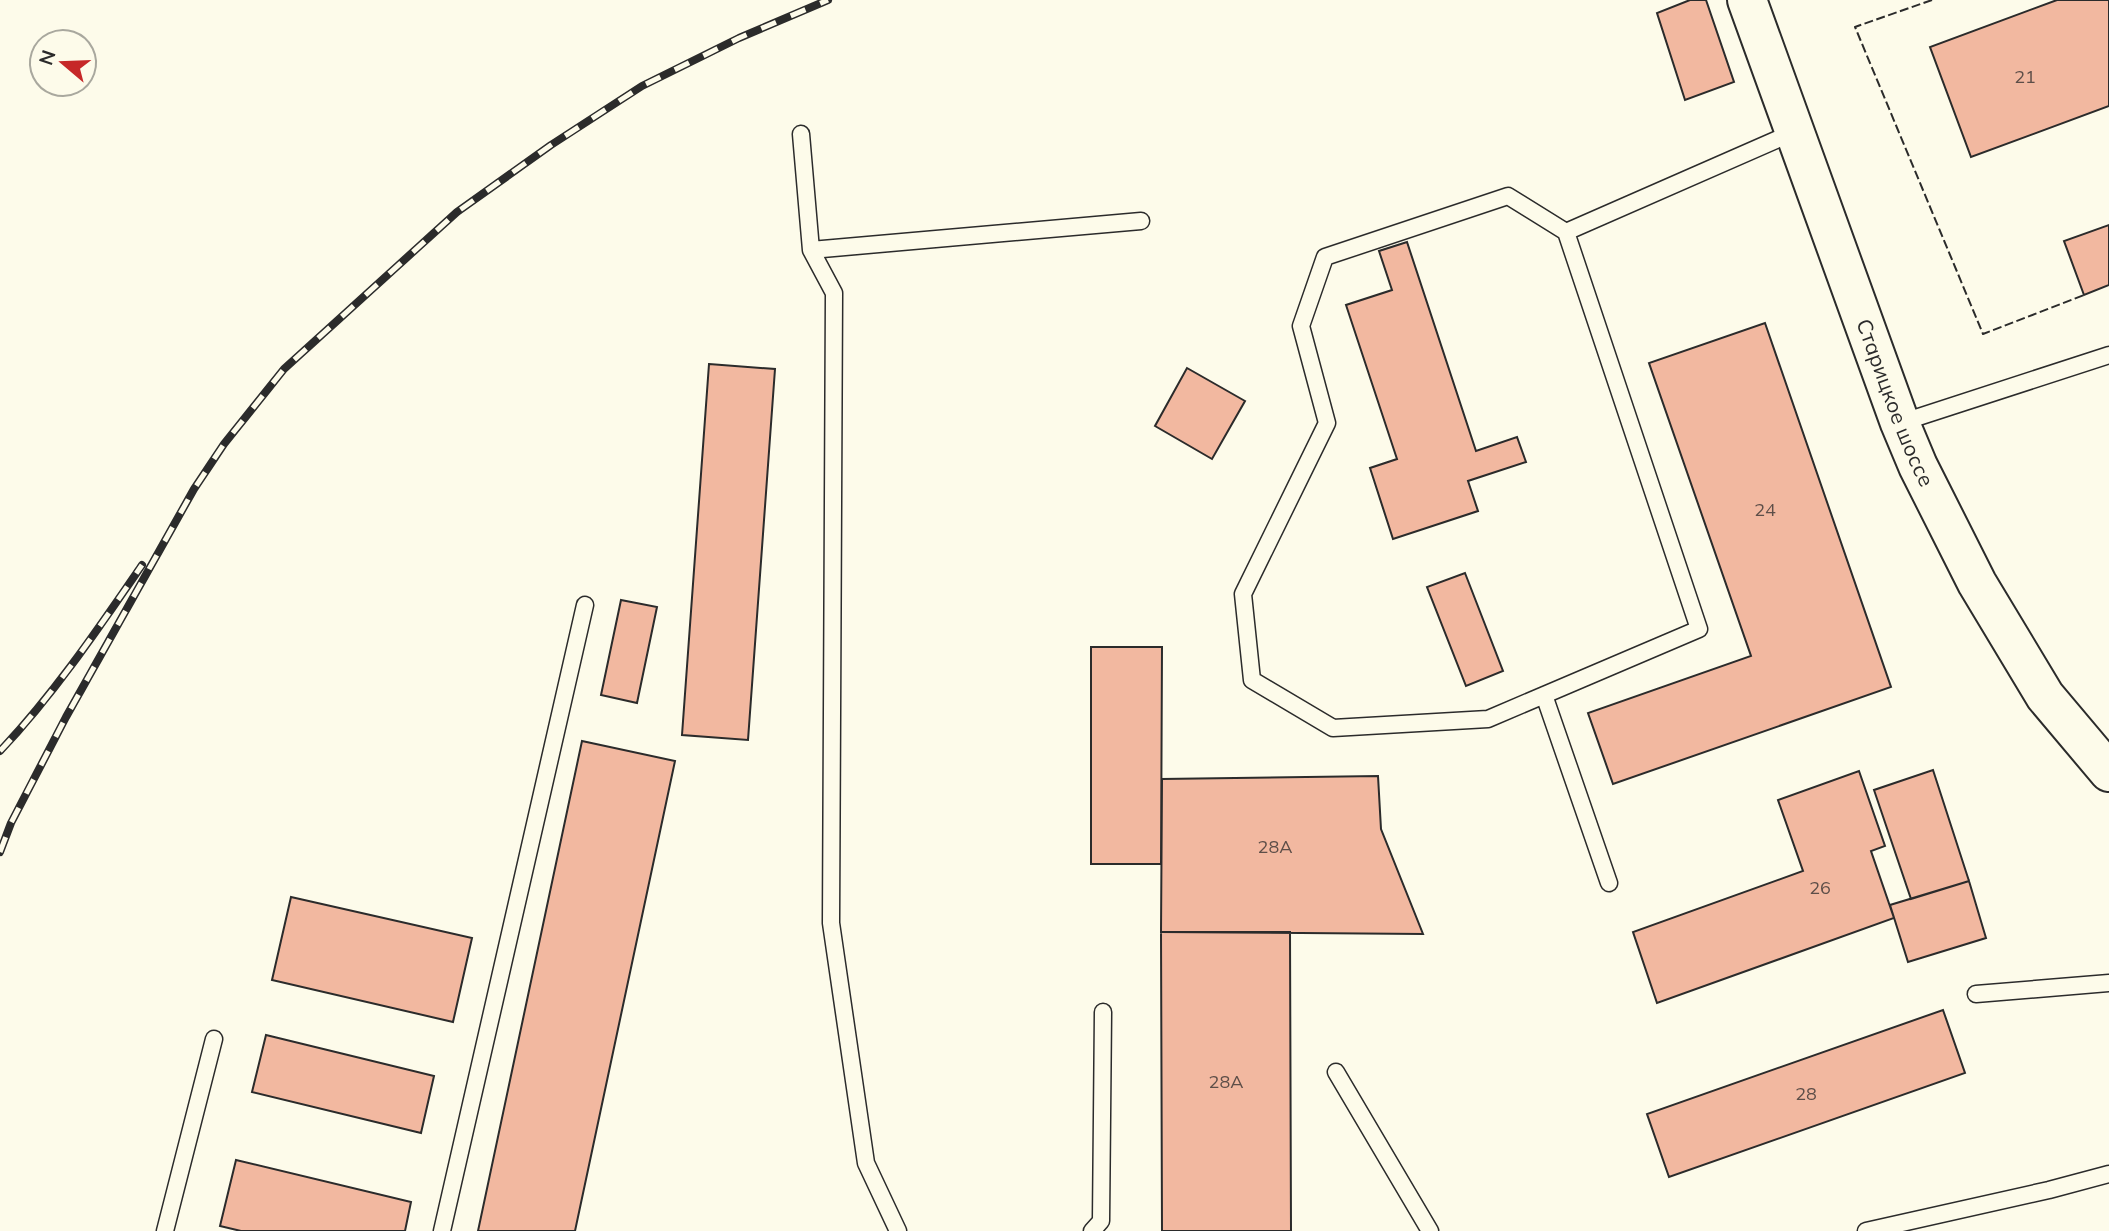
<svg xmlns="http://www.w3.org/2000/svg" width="2109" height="1231" viewBox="0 0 2109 1231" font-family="Mulish,sans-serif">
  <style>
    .building { fill: #f2b8a0; stroke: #2b2b2b; stroke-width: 2 }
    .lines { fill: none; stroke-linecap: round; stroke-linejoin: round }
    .lane-casing { stroke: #2b2b2b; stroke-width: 19 }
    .primary-casing { stroke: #2b2b2b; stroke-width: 42 }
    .lane { stroke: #fdfbea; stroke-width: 16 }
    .primary { stroke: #fdfbea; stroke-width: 38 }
    .rail-casing { stroke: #2b2b2b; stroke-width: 8 }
    .rail { stroke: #fdfbea; stroke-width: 5; stroke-dasharray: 16; stroke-linecap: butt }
    .fence { stroke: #2b2b2b; stroke-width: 2; stroke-dasharray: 9 3.5; stroke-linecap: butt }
    .labels { text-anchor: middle; stroke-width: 5; stroke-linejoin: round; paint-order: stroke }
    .number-label { font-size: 18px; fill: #5d4e48 }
    .street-label { font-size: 21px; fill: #2b2b2b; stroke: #fdfbea }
  </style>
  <rect width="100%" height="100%" fill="#fdfbea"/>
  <path class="building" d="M1690,0H1706L1734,82L1685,100L1657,13Z
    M2057,0H2109V106L1971,157L1930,47Z
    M2109,225V285L2084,295L2064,241Z
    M1407,242L1476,451L1517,437L1526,462L1468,481L1478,511L1393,539L1370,468L1397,459L1346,305L1392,290L1379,251Z
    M1765,323L1891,687L1613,784L1588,713L1751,656L1649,363Z
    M709,364L775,369L748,740L682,735Z
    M1187,368L1245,401L1212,459L1155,426Z
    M1465,573L1503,671L1466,686L1427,587Z
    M621,600L657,607L637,703L601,695Z
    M1091,647H1162L1161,864H1091Z
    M582,741L675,761L575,1231H478Z
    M1933,770L1969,881L1911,899L1874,790Z
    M1859,771L1885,846L1871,851L1894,918L1657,1003L1633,932L1803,871L1778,800Z
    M1378,776L1381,829L1423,934L1161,932L1162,779Z
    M1969,881L1986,938L1908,962L1890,905Z
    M291,897L472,938L453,1022L272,980Z
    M1161,932H1290L1291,1231H1162Z
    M1943,1010L1965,1073L1669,1177L1647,1114Z
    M266,1035L434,1076L421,1133L252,1092Z
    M236,1160L411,1202L405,1231H241L220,1226Z"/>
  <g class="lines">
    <g class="lane-casing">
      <path id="lane" d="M801,134L811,250L834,293L831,923L866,1163L898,1231
        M1566,232L1699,629L1488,719L1333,728L1252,680L1243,594L1327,423L1301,326L1325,257L1508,196L1566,232L1794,132
        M811,250L1141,221
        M1900,423L2109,355
        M1544,695L1609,883
        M1976,994L2109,983
        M1336,1072L1430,1231
        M165,1231L214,1039
        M442,1231L585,605
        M1092,1231L1101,1221L1103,1012
        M1866,1231L2049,1190L2109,1174"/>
    </g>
    <g class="primary-casing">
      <g id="primary">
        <path id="s1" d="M1747,0L1900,423L1918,466L1977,583L2045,696L2109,772"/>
      </g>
    </g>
    <use href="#lane" class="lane"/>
    <use href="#primary" class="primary"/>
    <g class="rail-casing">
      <path id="rail" d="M0,751C54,694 98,629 142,565
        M0,852L11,823L66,717L194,489L224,444L284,369L457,212L551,145L642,86L739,38L828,0"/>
    </g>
    <use href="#rail" class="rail"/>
    <path class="fence" d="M1932,0L1855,27L1983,334L2084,295"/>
  </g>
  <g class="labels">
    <g class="number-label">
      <text x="2025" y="83">21</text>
      <text x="1765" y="516">24</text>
      <text x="1275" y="853">28А</text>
      <text x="1820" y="894">26</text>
      <text x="1226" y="1088">28А</text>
      <text x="1806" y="1100">28</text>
    </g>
    <g class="street-label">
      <text dy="7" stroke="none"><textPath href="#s1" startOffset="429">Старицкое шоссе</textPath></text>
    </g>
  </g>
  <g transform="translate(63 63) rotate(289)"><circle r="33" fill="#fdfbea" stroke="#a9a89e" stroke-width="2"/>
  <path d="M0-5L12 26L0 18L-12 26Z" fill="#c62828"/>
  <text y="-10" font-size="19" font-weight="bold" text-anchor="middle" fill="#2b2b2b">N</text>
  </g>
</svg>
